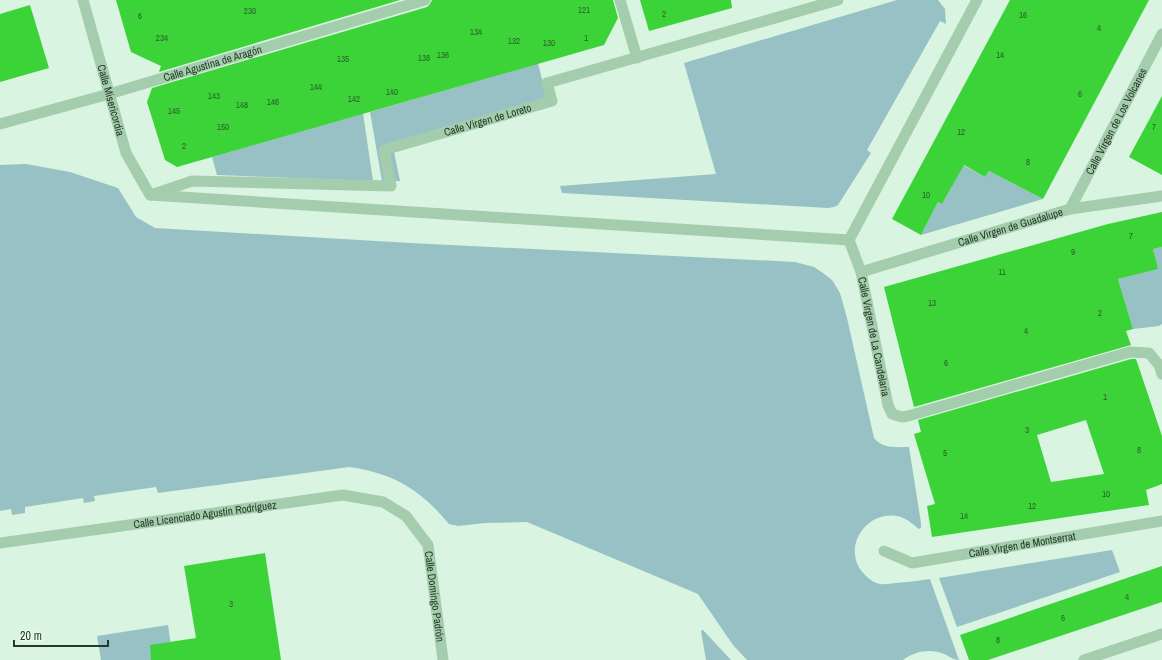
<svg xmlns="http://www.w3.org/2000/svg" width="1162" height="660" viewBox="0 0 1162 660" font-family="'Archivo Narrow',sans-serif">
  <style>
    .green { fill: #97c1c5 }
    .building { fill: #3bd338; fill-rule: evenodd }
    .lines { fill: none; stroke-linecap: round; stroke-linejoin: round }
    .pedestrian { stroke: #a3cdac; stroke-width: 11 }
    .minor { stroke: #a3cdac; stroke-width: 11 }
    .labels { text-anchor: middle; stroke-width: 3.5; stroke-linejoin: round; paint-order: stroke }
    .number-label { font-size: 9px; fill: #2b5f2b }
    .street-label { font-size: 11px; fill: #263827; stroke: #e6fbec }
  </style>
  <rect width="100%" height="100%" fill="#d9f4e0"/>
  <path class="green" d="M897,0H938L945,9L946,24L940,21L867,150L871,153L838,205L834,207L828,208L562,193L560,186L716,174L684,63Z
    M538,63L549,107L394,152L400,181H382L370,112Z
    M363,113L373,181L217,175L212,157Z
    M959,163L985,177L989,171L1043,199L921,235L938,202L942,204L951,188Z
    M26,164L70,172L118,188L136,217L155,228L410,243L795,262L814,267L823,273L832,280L840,293L847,318L874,438C883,449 895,447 909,447L921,523V528L919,529C914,525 907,519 901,517C867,507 839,549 865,575C869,579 874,583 880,584C885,585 891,583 896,583C907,582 918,581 930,579L959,660C953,660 949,656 944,654C931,648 914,651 903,660H747L733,645L698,594L527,522L485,523L458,526L449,524C421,490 393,473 349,467L158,493L156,487L94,496L95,501L84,503L83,498L25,507V513L12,515L11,509L0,511V165Z
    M1162,247V324L1159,326L1133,329L1118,279L1157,269L1153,249Z
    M1112,550L1120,572L957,627L939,578Z
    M168,625L173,660H101L97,636Z
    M702,630H703L731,660H706L701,631Z"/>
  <path class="building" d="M116,0H400L159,72L161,66L131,52Z
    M432,0H613L618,18L604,45L177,167L165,160L147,102L152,88L427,7L430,4Z
    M640,0H731L732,8L649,31Z
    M1010,0H1149L1043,199L989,171L985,177L964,165L942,204L938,202L921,235L892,219Z
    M30,5L49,68L0,82V14Z
    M1162,96V175L1129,157Z
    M1162,212V247L1153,249L1158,269L1118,279L1133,329L1126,331L1131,345L914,407L884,287L1108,224Z
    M1131,359H1136L1162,436V484L1146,490L1149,505L932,537L927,506L935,504L914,434L921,432L918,420ZM1086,420L1104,474L1051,482L1037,435Z
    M265,553L281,660H151L150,645L196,638L184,566Z
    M1162,566V602L988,660H969L960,635Z"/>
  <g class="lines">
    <path class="pedestrian" id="s1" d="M151,195L192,181L391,186L384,150L552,101L547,83"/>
    <g class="minor">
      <path id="s2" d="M83,0L126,153L150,195L849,240"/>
      <path d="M620,0L637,58"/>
      <path id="s3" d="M977,0L849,240L861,272L888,405L892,414L902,417L908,416L1130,352L1149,353L1159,365L1162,374"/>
      <path d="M547,83L838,0"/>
      <path id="s4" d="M0,124L109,94L425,0"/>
      <path id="s5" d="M1070,209L1162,34"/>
      <path id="s6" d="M861,272L1070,209L1162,196"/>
      <path id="s7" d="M0,543L343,495L383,502L406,516L428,545L443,660"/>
      <path id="s8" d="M884,551L912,563L1162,521"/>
      <path d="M1084,660L1162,634"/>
    </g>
  </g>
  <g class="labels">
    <g class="number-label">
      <text x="584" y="13">121</text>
      <text x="250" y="14">230</text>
      <text x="664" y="17">2</text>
      <text x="1023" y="18">16</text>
      <text x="140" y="19">6</text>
      <text x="1099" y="31">4</text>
      <text x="476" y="35">134</text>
      <text x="162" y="41">234</text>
      <text x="586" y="41">1</text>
      <text x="514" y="44">132</text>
      <text x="549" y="46">130</text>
      <text x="443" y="58">136</text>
      <text x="1000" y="58">14</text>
      <text x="424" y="61">138</text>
      <text x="343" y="62">135</text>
      <text x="316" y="90">144</text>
      <text x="392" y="95">140</text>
      <text x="1080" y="97">6</text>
      <text x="214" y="99">143</text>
      <text x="354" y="102">142</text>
      <text x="273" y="105">146</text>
      <text x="242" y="108">148</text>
      <text x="174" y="114">145</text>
      <text x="223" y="130">150</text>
      <text x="1154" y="130">7</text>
      <text x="961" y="135">12</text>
      <text x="184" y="149">2</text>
      <text x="1028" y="165">8</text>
      <text x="926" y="198">10</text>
      <text x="1131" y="239">7</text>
      <text x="1073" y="255">9</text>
      <text x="1002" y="275">11</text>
      <text x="932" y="306">13</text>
      <text x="1100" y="316">2</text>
      <text x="1026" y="334">4</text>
      <text x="946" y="366">6</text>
      <text x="1105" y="400">1</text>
      <text x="1027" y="433">3</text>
      <text x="1139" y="453">8</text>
      <text x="945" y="456">5</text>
      <text x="1106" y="497">10</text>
      <text x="1032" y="509">12</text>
      <text x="964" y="519">14</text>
      <text x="1127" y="600">4</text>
      <text x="231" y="607">3</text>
      <text x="1063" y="621">6</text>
      <text x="998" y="643">8</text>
    </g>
    <g class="street-label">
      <text dy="4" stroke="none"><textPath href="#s4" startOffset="221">Calle Agustina de Aragón</textPath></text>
      <text dy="4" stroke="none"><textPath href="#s2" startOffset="104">Calle Misericordia</textPath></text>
      <text dy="4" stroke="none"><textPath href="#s1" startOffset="387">Calle Virgen de Loreto</textPath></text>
      <text dy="4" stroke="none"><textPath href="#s5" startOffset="99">Calle Virgen de Los Volcanes</textPath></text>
      <text dy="4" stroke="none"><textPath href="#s6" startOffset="156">Calle Virgen de Guadalupe</textPath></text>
      <text dy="4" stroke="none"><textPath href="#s3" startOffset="372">Calle Virgen de La Candelaria</textPath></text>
      <text dy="4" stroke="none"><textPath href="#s7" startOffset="207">Calle Licenciado Agustín Rodríguez</textPath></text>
      <text dy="4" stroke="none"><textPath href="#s8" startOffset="142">Calle Virgen de Montserrat</textPath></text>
      <text dy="4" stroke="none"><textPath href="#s7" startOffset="502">Calle Domingo Padrón</textPath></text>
    </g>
  </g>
  <path d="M14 640v6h94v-6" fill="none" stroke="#263827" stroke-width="2"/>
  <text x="20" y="640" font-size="12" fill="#263827" stroke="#e6fbec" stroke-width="3" paint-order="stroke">20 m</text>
</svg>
